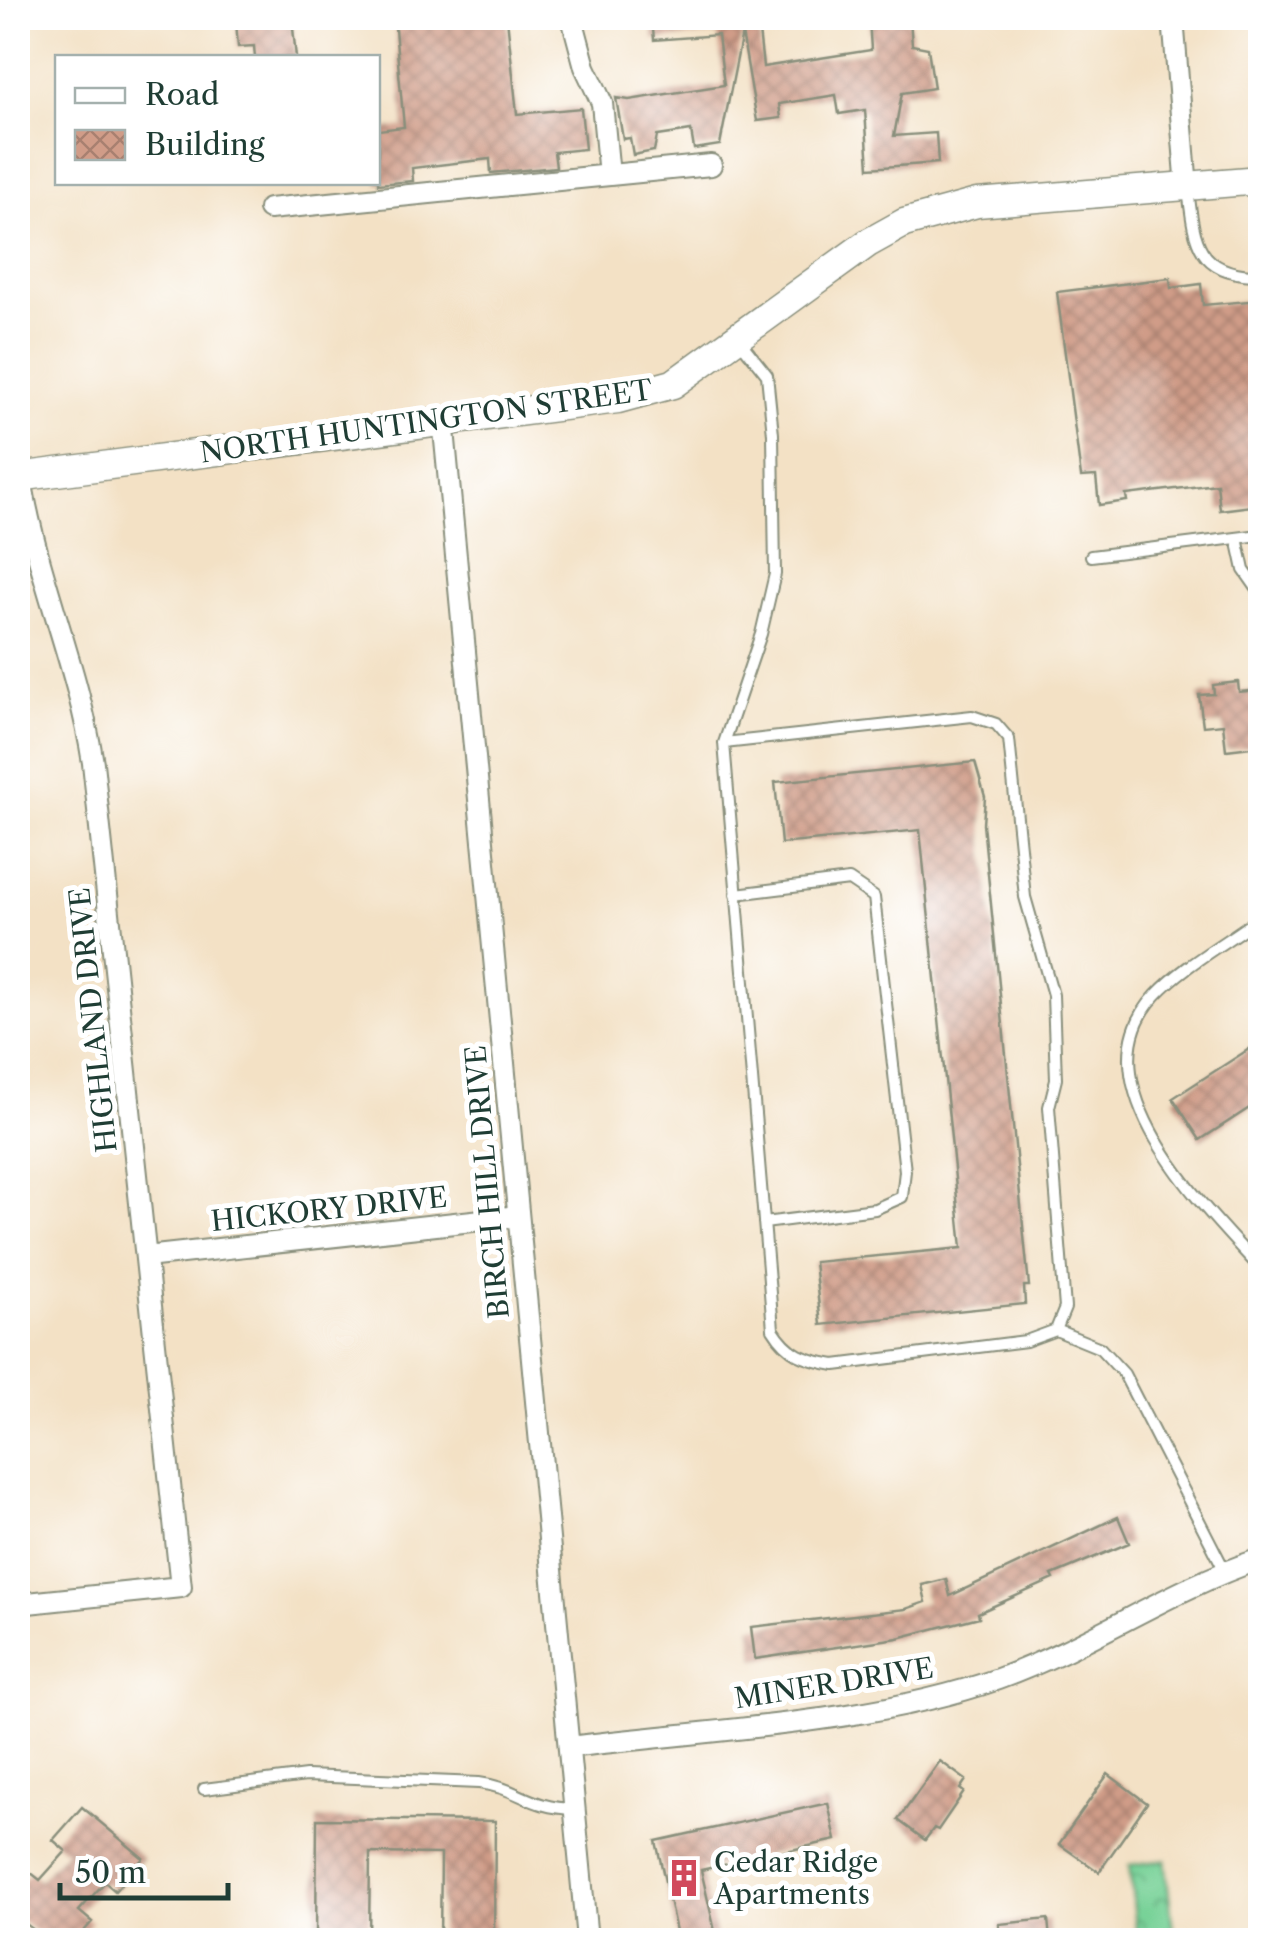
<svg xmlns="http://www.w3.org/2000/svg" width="1278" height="1958" viewBox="0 0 1278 1958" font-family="'Libre Caslon Text',serif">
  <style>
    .park { fill: url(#park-crowns); stroke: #4c8866; stroke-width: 2.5 }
    .building { fill: url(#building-cross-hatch) }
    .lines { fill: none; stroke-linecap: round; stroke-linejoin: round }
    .lane-casing { stroke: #898f7c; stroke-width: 14 }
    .street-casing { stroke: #898f7c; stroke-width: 24 }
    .secondary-casing { stroke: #898f7c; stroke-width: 31 }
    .lane { stroke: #fff; stroke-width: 10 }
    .street { stroke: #fff; stroke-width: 20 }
    .secondary { stroke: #fff; stroke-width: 28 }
    .labels { text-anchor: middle; stroke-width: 10; stroke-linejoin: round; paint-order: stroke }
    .street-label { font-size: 28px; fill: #1f3d34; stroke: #fff }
    .poi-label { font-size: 28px; fill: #1f3d34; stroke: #fff; text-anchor: start }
  </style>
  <defs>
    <pattern id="park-crowns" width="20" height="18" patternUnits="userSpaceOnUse" patternTransform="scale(2.5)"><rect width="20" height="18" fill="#78d298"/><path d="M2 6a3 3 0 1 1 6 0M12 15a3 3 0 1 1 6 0" fill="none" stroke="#62ac7d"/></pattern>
    <pattern id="building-cross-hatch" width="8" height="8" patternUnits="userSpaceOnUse" patternTransform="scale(2.5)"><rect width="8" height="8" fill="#d09c88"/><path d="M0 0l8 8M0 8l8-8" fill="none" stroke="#a88070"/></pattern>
  </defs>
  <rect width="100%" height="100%" fill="#fff"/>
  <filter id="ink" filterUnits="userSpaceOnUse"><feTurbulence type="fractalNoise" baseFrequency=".01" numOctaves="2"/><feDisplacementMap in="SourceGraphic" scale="20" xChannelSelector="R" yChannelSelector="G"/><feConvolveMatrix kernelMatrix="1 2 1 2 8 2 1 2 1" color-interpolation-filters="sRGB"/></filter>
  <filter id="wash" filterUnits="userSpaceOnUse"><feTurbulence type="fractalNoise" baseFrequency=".0048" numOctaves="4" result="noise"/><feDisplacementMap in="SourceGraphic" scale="40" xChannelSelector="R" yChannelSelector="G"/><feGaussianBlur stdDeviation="2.25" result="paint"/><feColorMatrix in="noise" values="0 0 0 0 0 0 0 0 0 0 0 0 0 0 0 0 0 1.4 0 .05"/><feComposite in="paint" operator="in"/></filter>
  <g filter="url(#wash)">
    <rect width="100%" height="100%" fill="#f3e1c5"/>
    <path class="park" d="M1165,1860L1173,1931L1137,1935L1129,1865Z"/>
    <g id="blocks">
      <path class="building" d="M251,18H292L296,58H255L254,46L238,47L236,21Z
        M394,18H507L517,114L581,108L585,149L554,152L556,167L491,173L490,159L412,168L413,181L378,184V130L404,127Z
        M652,18H764L765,31H759L763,67L871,50L869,18H910L912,45L928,48L934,88L902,93L894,136L936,133L938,163L869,168L865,110L839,114L836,95L779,104L781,118L757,121L742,33L720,145L694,149L691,131L657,136L654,151L633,155L630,138L623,139L616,98L629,100L724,85L718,35L654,40Z
        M1170,278L1171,288L1201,284L1203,305L1260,300V505L1220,510L1217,484L1126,495L1127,501L1099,505L1096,476L1081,477L1057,292Z
        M1238,682L1239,692L1260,690V746L1226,750L1223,724L1203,726L1199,695L1214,694L1213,685Z
        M975,762L985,797L983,824L1029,1286H1024L1025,1304L821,1325L814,1262L962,1248L920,830L781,844L775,782Z
        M1260,1042V1101L1200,1140L1173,1098Z
        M1118,1517L1129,1543L1052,1575L1054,1579L978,1613L979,1617L898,1638L755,1659L751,1627L906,1609L926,1602L922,1585L946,1579L950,1596Z
        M940,1761L966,1780L960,1789L964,1792L938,1830L934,1828L925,1840L898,1820Z
        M1108,1774L1147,1803L1099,1872L1059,1844Z
        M828,1803L836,1840L701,1870L717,1940H678L656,1841Z
        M82,1807L143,1858L115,1891L105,1882L79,1911L92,1922L76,1940H47L18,1918V1886L30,1872L40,1880L66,1851L53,1840Z
        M317,1819L495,1821L494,1940H440L441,1854L370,1853L369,1940H316Z
        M1048,1919L1050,1940H1000L999,1924Z"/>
    </g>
  </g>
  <g filter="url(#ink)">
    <use href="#blocks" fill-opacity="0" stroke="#898f7c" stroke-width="2.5"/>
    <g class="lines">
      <g class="lane-casing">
        <path id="lane" d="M1188,189C1194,237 1195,273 1254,275
          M1237,538L1244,570L1258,590
          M1091,556L1260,535
          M724,743L972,716L996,724L1009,739L1025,897L1053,995L1056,1079L1049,1107L1065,1308L1056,1330L1026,1341L835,1365C805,1360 789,1355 773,1329L724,743L761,634L775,574L773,434L767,375L739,340
          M736,894L849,880L874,897L905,1171L902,1197L875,1209L764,1223
          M1260,917C1227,942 1184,965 1156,995C1075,1081 1204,1207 1260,1268
          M1056,1330L1100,1348L1124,1374L1225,1571
          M204,1789L306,1776L479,1783C519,1788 528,1808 574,1809"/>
      </g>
      <g class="street-casing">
        <path id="street" d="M572,18L585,67L602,103L609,175
          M1173,18L1187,188
          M269,209L711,165
          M443,419L587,1940
          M18,456C30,562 77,658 93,763L181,1587L18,1604
          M146,1257L518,1216
          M569,1747C703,1730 872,1724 998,1679C1090,1646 1168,1590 1260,1559"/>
      </g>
      <g class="secondary-casing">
        <path id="secondary" d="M18,477L618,399L673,384L868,243L904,223L977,203L1260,180"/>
      </g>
      <use href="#lane" class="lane"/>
      <use href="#street" class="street"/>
      <use href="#secondary" class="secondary"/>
    </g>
  </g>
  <defs>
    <g id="building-bare" transform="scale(3)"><path d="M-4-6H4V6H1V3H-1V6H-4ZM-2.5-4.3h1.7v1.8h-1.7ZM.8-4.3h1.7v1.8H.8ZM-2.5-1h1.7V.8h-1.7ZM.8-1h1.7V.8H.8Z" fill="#d1495b" stroke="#fff" stroke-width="2.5" paint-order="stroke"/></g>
  </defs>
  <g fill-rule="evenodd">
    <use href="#building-bare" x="684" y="1878"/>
  </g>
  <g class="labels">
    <g class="street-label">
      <text transform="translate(426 421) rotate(-8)" y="10">NORTH HUNTINGTON STREET</text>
      <text transform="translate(93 1020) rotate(-96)" y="10">HIGHLAND DRIVE</text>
      <text transform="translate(487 1182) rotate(-95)" y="10">BIRCH HILL DRIVE</text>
      <text transform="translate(329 1209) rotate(-6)" y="10">HICKORY DRIVE</text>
      <text transform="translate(834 1683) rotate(-9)" y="10">MINER DRIVE</text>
    </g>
    <g class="poi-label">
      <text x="714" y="1872">Cedar Ridge<tspan x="714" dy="32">Apartments</tspan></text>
    </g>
  </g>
  <rect width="1278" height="1958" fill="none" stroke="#fff" stroke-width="60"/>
  <rect x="55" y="55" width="325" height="130" fill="#ffffff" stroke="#a5b1ae" stroke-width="2.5"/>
  <rect x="75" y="88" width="50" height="15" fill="#ffffff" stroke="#a5b1ae" stroke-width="2.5"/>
  <text x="145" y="105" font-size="30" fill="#1f3d34">Road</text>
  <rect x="75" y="130" width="50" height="30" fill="url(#building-cross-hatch)" stroke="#a5b1ae" stroke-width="2.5"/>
  <text x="145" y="155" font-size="30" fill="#1f3d34">Building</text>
  <path d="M60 1883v15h168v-15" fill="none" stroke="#1f3d34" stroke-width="5"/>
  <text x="75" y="1883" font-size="30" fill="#1f3d34" stroke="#ffffff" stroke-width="8" paint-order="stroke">50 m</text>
</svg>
